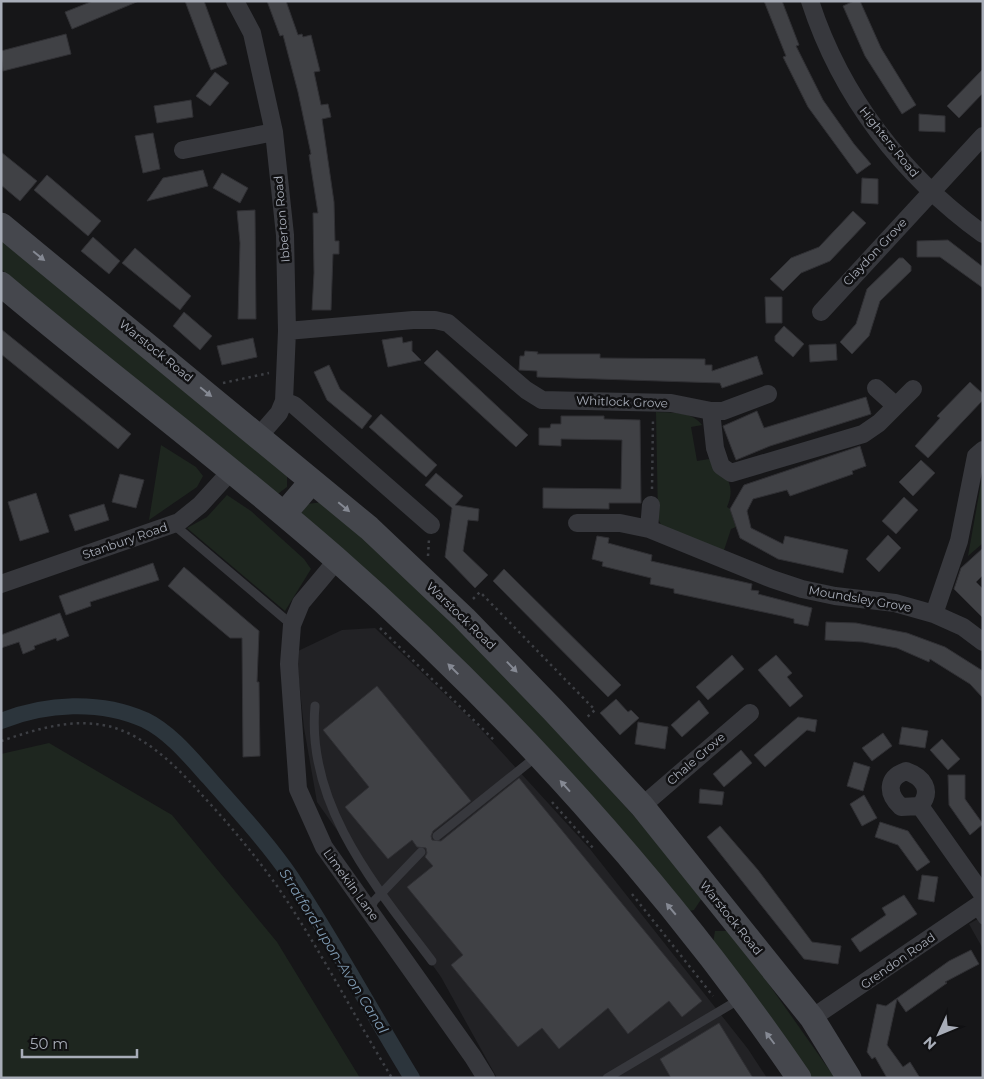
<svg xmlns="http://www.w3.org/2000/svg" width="984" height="1079" viewBox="0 0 984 1079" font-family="Montserrat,sans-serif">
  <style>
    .built { fill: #222225 }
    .green { fill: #1e261f }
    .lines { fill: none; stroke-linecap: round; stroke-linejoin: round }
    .canal { stroke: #2c353c; stroke-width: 16 }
    .building { fill: #404145; stroke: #303034 }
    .path { stroke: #3d3f44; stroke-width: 2.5; stroke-dasharray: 2.5 4; stroke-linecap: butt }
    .lane { stroke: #37383d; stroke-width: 9 }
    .street { stroke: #37383d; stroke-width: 18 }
    .secondary { stroke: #45474d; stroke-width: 25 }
    .oneway { fill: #858993 }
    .labels { text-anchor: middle; stroke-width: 5; stroke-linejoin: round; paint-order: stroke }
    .street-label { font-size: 12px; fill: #a8adb8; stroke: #111113 }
    .water-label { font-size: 14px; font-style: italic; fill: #7f9bb3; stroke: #111113 }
  </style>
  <rect width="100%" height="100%" fill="#161618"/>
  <path class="built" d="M375,628L475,723L590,849L748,1049L767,1078H497L441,977L317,802L304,728L296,652L342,630Z
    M983,916V949L969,924Z"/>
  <path class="green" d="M1,238L287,473V487L275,496L1,269Z
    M656,412C673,413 692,411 702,425L691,427L697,461L709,459C725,475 737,483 727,507L730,509L736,527L731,529L723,553L661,525L658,518Z
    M161,445L196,467L203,476L197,487L149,520Z
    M983,472V543L968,556Z
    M227,495L251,511L304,559L311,569L285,611L187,528L207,517Z
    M323,502L460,626L636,818L702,898L694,910L685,912L301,514L307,504Z
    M49,743L172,815L277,942L360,1078H1V754Z
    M715,931H727L761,973L835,1078H809L713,943Z"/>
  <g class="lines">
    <path class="canal" d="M1,721C46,703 100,700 145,720C170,732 191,758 209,778C237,810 267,842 291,877C334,942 371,1011 412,1078"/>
  </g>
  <path class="building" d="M93,1H139L72,29L65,12Z
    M185,1H204L227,64L211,70Z
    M267,1H286L298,35L302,34L303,37L311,35L320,71L314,72L321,105L328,104L331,117L322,119L334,202L335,241H339V254H333L331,310H312L314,273L313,213H318L309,155L311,154L298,92L283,35L280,36Z
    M764,1H782L799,45L796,46L823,100L854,144L871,164L857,174L808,107L783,57L786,56Z
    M854,1H860L881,48L916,105L902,114L865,56L843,6Z
    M66,34L71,54L3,71L1,51Z
    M983,69V93L959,118L947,106Z
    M215,72L229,83L210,106L196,96Z
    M191,100L193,117L157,123L154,106Z
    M919,114L945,116V132L919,131Z
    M153,133L160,169L143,173L135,136Z
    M1,152L37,181L20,201L1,185Z
    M203,170L208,186L147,201L163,178Z
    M222,173L248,188L240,203L213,188Z
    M47,175L101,221L88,236L34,190Z
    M862,178L878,179V204L861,203Z
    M255,210L256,319H238L240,243L237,211Z
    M853,211L866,223L830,261L801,273L783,291L770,279L791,258L819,247Z
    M93,237L120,261L109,274L81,251Z
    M948,240L983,267V288L940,257H917V241Z
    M135,248L191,296L180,310L122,263Z
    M899,258H903L911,266V271L880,301L869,336L852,354L840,342L856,324L867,289Z
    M765,297H782V323H766Z
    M184,312L212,336L200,350L173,326Z
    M784,326L804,344L793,357L775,341V336Z
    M1,329L131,434L118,449L1,354Z
    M402,337L403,343L412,341V351L421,360L388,367L382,340Z
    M253,338L257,357L222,365L217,346Z
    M836,344L837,360L810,362L809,345Z
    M437,350L528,435L516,447L424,363Z
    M525,351L538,352L537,354H600V358L705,359V365H712V371L757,356L763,374L722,388L720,383L537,377V371L519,370L520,356H524Z
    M329,365L340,389L372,416L362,429L327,400L314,372Z
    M970,382L983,394V400L928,458L915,446L940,418L937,416Z
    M866,397L871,414L770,446L736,460L723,426L757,411L764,428Z
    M381,414L437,465L426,477L369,427Z
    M561,416H604V419L640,420L641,503H609V509L543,508V488L621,489L622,440L561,439V446L539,445V428H550L551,424H561Z
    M860,446L866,466L852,471L853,474L790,496L787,490L753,499L747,511L751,528L783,544L785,536L848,550L843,573L778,559L740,538L730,509L744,485Z
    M921,460L935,473L913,496L899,482Z
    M436,473L463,496L455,505L479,509L478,521L468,520L463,551L488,575L475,588L445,557L452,508L425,485Z
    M120,474L144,480L136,508L112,502Z
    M36,493L49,532L20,541L8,502Z
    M904,497L918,510L896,534L882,521Z
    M104,504L109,520L75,531L69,515Z
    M888,535L901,548L879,572L866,559Z
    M597,536L609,538L608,543L652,555L651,561L752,584L751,590L759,591L758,594L812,608L808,626L794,623V619L782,616L674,593V589L650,584L651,578L602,566L603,562L592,559Z
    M983,548V575L976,582L983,589V618L954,589L961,568Z
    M153,563L159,580L90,602L91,606L66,615L59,596Z
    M184,567L259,631L257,682H259L260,756L243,757L242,638H230L168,586Z
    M504,569L621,685L608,697L493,581Z
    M60,613L69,636L57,641L56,638L34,646L35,649L23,654L19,642L1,648V635Z
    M826,622L856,623L907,633L945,647L983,671V698L970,684L930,659L929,662L897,648L863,642L825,640Z
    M732,655L744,669L708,700L696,687Z
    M776,655L792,673L787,677L803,696L790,707L758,670Z
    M377,686L471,801L433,831L431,836L432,840L441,841L519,778L702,1001L682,1017L669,1001L628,1034L608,1008L559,1049L542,1028L518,1047L451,965L463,955L407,887L433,866L425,857L427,853L426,848L417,847L412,840L388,859L345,807L369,787L323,730Z
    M616,699L628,712L631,710L639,718L620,735L600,713Z
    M699,700L709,713L682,737L671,725Z
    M798,717L817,720L815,732L807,730L765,767L754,755Z
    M638,722L668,727L665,749L635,744Z
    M902,727L928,731L925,748L899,744Z
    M883,733L892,746L872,761L862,748Z
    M942,739L960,759L948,770L930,750Z
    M741,750L752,763L724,787L713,774Z
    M854,762L870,767L863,791L847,786Z
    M948,775H965V799L983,824L970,835L949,805Z
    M700,789L724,792L722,805L699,803Z
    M864,795L877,818L862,826L850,804Z
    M880,822L908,831L930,862L917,871L898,845L875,837Z
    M720,826L758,870L812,942L841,946L838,964L804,959L707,837Z
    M922,875L938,877L934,902L918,899Z
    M904,895L917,914L860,952L851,939L886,915L882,908Z
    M971,950L979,964L945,982L947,983L906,1012L897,999L887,1045L903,1067L910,1062L920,1078H887L875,1057L872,1059L867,1052L877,1004L886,1006L949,961Z
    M719,1023L753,1078H671L660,1059Z"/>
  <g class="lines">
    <path class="path" d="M223,383L269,373
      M652,489L653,419
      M428,556L429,539
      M473,599L480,592L595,710L586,718
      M380,628L495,741
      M1,741C38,729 70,718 108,726C146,735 178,768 202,795C229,824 254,854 277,886C319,947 353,1014 392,1078
      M552,802L593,848
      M632,894L713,996"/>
    <path class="lane" d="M173,524L292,625
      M315,706C306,805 376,887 432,961
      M437,836L537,756
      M974,907L983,920
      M370,910L374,901L421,852
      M607,1078L740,999"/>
    <path class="street" d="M235,1L252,33L274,132L285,235L287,331L284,401L279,413L259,436
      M810,1C841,97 903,176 983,234
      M183,150L274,132
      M821,312L983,136
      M287,331L413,320H435L448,323L526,390L542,400L671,403L711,411L715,448L721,466L731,473L863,434L879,423L913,389
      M876,388L896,406
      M284,401L294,405L431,525
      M711,411H723L768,394
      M577,523H620L649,529L772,579L802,589L835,596L895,603L934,614L963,627L983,642
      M649,529L651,505
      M337,560L301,603L292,625L289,664L298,789L324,847L473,1057L486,1078
      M1,584L179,522L200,505L231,471
      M934,614L959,541L976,456L983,450
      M906,771C923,777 933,790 920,806L901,807C887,794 886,778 906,771Z
      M642,806L750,713
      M920,806L983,895
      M812,1018L983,902"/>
    <path class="secondary" d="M1,225L369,528L464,618L553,710L642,806L812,1018L849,1078
      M1,284C111,377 227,463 335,558C507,709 669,888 799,1078
      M284,514L312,481"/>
  </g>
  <defs><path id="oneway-solid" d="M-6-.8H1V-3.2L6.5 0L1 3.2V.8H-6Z" transform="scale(1.25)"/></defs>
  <g class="oneway">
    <use href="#oneway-solid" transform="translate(39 256) rotate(39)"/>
    <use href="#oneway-solid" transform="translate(206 392) rotate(39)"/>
    <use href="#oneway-solid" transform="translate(344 507) rotate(40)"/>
    <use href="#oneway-solid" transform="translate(512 667) rotate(46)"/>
    <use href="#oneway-solid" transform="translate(453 669) rotate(-135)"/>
    <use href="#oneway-solid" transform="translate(565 786) rotate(-132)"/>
    <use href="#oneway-solid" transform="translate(671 909) rotate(-130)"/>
    <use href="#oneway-solid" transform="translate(770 1038) rotate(-127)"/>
  </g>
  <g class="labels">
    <g class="street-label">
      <text transform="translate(889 142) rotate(51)" y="4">Highters Road</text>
      <text transform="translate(282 219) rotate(-95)" y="4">Ibberton Road</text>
      <text transform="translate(875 252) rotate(-47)" y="4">Claydon Grove</text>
      <text transform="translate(156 351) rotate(39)" y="4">Warstock Road</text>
      <text transform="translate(622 402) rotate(2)" y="4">Whitlock Grove</text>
      <text transform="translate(125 541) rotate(-19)" y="4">Stanbury Road</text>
      <text transform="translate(860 599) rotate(10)" y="4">Moundsley Grove</text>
      <text transform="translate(461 616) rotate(44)" y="4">Warstock Road</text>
      <text transform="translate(696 759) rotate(-41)" y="4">Chale Grove</text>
      <text transform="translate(351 885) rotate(54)" y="4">Limekiln Lane</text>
      <text transform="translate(731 918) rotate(51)" y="4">Warstock Road</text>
      <text transform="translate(898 961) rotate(-35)" y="4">Grendon Road</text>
    </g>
    <g class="water-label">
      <text transform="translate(334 951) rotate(58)" y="5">Stratford-upon-Avon Canal</text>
    </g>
  </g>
  <rect width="984" height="1079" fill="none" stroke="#a8adb8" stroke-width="5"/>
  <g transform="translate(939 1034) rotate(226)" stroke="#111113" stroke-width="4" paint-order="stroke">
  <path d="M0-4L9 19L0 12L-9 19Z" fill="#a8adb8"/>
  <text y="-8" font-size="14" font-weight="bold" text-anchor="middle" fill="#a8adb8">N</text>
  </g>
  <path d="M22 1049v8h115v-8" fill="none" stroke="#a8adb8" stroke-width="2.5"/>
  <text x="30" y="1049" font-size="15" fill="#a8adb8" stroke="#111113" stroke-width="4" paint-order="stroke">50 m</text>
</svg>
